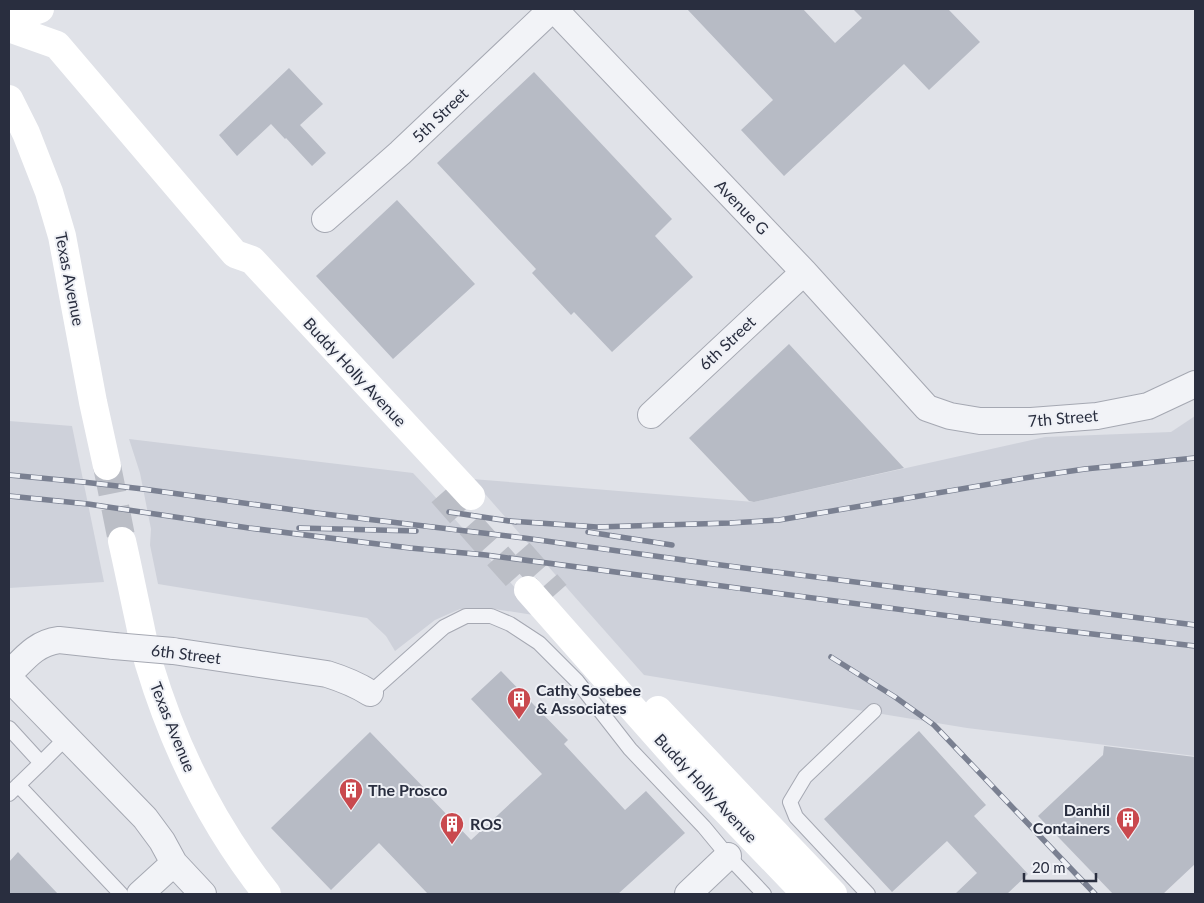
<svg xmlns="http://www.w3.org/2000/svg" width="1204" height="903" viewBox="0 0 1204 903" font-family="Lato,sans-serif">
  <style>
    .built { fill: #ced1da }
    .building { fill: #b7bbc5 }
    .lines { fill: none; stroke-linecap: round; stroke-linejoin: round }
    .secondary-tunnel { stroke: #bbbec6; stroke-width: 28; stroke-dasharray: 28 14; stroke-linecap: butt }
    .service-casing { stroke: #a5a8b2; stroke-width: 16 }
    .minor-casing { stroke: #a5a8b2; stroke-width: 28 }
    .service { stroke: #f2f3f7; stroke-width: 14 }
    .minor { stroke: #f2f3f7; stroke-width: 26 }
    .secondary { stroke: #fff; stroke-width: 28 }
    .rail-casing { stroke: #7a8091; stroke-width: 5.5 }
    .rail { stroke: #eff1f6; stroke-width: 4; stroke-dasharray: 11; stroke-linecap: butt }
    .minor-bridge-casing { stroke: #a5a8b2; stroke-width: 28; stroke-linecap: butt }
    .minor-bridge { stroke: #f2f3f7; stroke-width: 26 }
    .labels { text-anchor: middle; stroke-width: 4; stroke-linejoin: round; paint-order: stroke }
    .street-label { font-size: 16px; fill: #292e3f; stroke: #eff1f6 }
    .poi-label { font-size: 16px; font-weight: bold; fill: #292e3f; stroke: #eff1f6; text-anchor: start }
  </style>
  <rect width="100%" height="100%" fill="#e0e2e8"/>
  <path class="built" d="M1195,416V756L967,728L644,675L574,596L472,479L754,502L1045,437L1171,432Z
    M9,421L72,426L104,582L9,588Z
    M129,439L413,473L430,491L540,616L488,608L460,609L435,620L395,651L386,636L367,618L158,584L150,545L151,529L140,473Z"/>
  <path class="building" d="M687,9H803L835,43L862,18L853,9H948L980,42L929,90L904,64L784,176L741,130L773,100Z
    M289,68L323,104L300,125L326,153L312,166L286,138L285,139L271,124L237,156L219,135Z
    M534,72L672,219L655,236L693,277L612,352L574,312L571,315L532,273L536,269L437,163Z
    M397,200L475,284L393,359L316,276Z
    M789,344L904,468L754,502L749,501L689,438Z
    M501,671L568,740L564,744L625,810L646,791L685,833L618,894H428L379,843L331,890L271,828L370,732L430,794L429,796L471,840L542,774L471,699Z
    M919,731L986,805L974,816L1028,874L1007,894H955L977,873L947,841L892,892L824,819Z
    M1104,746L1195,757V864L1163,894H1113L1038,816L1103,755Z
    M18,852L58,894H9V862Z"/>
  <g class="lines">
    <path class="secondary-tunnel" d="M107,466L122,541
      M442,493L528,590
      M519,552L556,594"/>
    <g class="service-casing">
      <path id="service" d="M370,693L444,627L466,616H491L510,624L539,643L577,681L630,749L704,827L728,856L764,894
        M9,728L41,763L9,794
        M41,763L67,737
        M18,785L121,894
        M868,894L796,817L790,802L805,777L874,711"/>
    </g>
    <g class="minor-casing">
      <path id="minor" d="M554,9L804,272L927,408L950,416L980,421H1031L1097,416L1148,406L1195,384
        M325,219L400,153L552,9
        M651,415L804,272
        M173,651L327,674C343,679 356,684 370,693
        M9,674C25,658 36,643 59,640L114,646
        M9,678L145,818L162,841L174,863L203,894
        M140,894L174,863
        M688,894L728,856"/>
    </g>
    <use href="#service" class="service"/>
    <use href="#minor" class="minor"/>
    <path class="secondary" d="M9,20L40,9
      M9,28L57,45L235,254L252,260L471,496
      M9,99L26,133L49,192L62,236L93,402L107,466
      M122,541C128,567 133,593 139,620C142,634 145,650 149,664C174,747 213,826 267,894
      M528,590L688,771L806,894
      M658,710L833,894"/>
    <g class="rail-casing">
      <path id="rail" d="M9,475L83,482L143,489L316,513L524,538L713,564L1195,625
        M9,496L88,504L249,528L410,548L486,555L1041,628L1195,646
        M449,512L516,522
        M510,521L597,527L730,523L779,520L1037,476L1085,469L1195,458
        M299,528L416,531
        M588,532L672,545
        M831,657L895,697L934,725L1095,894"/>
    </g>
    <use href="#rail" class="rail"/>
    <g class="minor-bridge-casing">
      <path id="minor-bridge" d="M114,646L173,651"/>
    </g>
    <use href="#minor-bridge" class="minor-bridge"/>
  </g>
  <defs>
    <g id="building-pin" transform="scale(1.25)"><path d="M0 17L-7.5 6A9.5 9.5 0 1 1 7.5 6Z" fill="#c9494e" stroke="#eff1f6"/><path d="M-4-6H4V6H1V3H-1V6H-4ZM-2.5-4.3h1.7v1.8h-1.7ZM.8-4.3h1.7v1.8H.8ZM-2.5-1h1.7V.8h-1.7ZM.8-1h1.7V.8H.8Z" fill="#fff"/></g>
  </defs>
  <g fill-rule="evenodd">
    <use href="#building-pin" x="519" y="699"/>
    <use href="#building-pin" x="351" y="790"/>
    <use href="#building-pin" x="1128" y="819"/>
    <use href="#building-pin" x="452" y="824"/>
  </g>
  <g class="labels">
    <g class="street-label">
      <text transform="translate(440 115) rotate(-44)" y="6">5th Street</text>
      <text transform="translate(742 207) rotate(46)" y="6">Avenue G</text>
      <text transform="translate(70 279) rotate(79)" y="6">Texas Avenue</text>
      <text transform="translate(727 343) rotate(-43)" y="6">6th Street</text>
      <text transform="translate(355 372) rotate(47)" y="6">Buddy Holly Avenue</text>
      <text transform="translate(1063 418) rotate(-5)" y="6">7th Street</text>
      <text transform="translate(186 654) rotate(7)" y="6">6th Street</text>
      <text transform="translate(173 727) rotate(68)" y="6">Texas Avenue</text>
      <text transform="translate(706 788) rotate(47)" y="6">Buddy Holly Avenue</text>
    </g>
    <g class="poi-label">
      <text x="536" y="696">Cathy Sosebee<tspan x="536" dy="18">&amp; Associates</tspan></text>
      <text x="368" y="796">The Prosco</text>
      <text x="1110" y="816" text-anchor="end">Danhil<tspan x="1110" dy="18">Containers</tspan></text>
      <text x="470" y="830">ROS</text>
    </g>
  </g>
  <rect width="1204" height="903" fill="none" stroke="#292e3f" stroke-width="20"/>
  <path d="M1024 873v8h72v-8" fill="none" stroke="#292e3f" stroke-width="2.5"/>
  <text x="1032" y="873" font-size="15" fill="#292e3f" stroke="#eff1f6" stroke-width="4" paint-order="stroke">20 m</text>
</svg>
